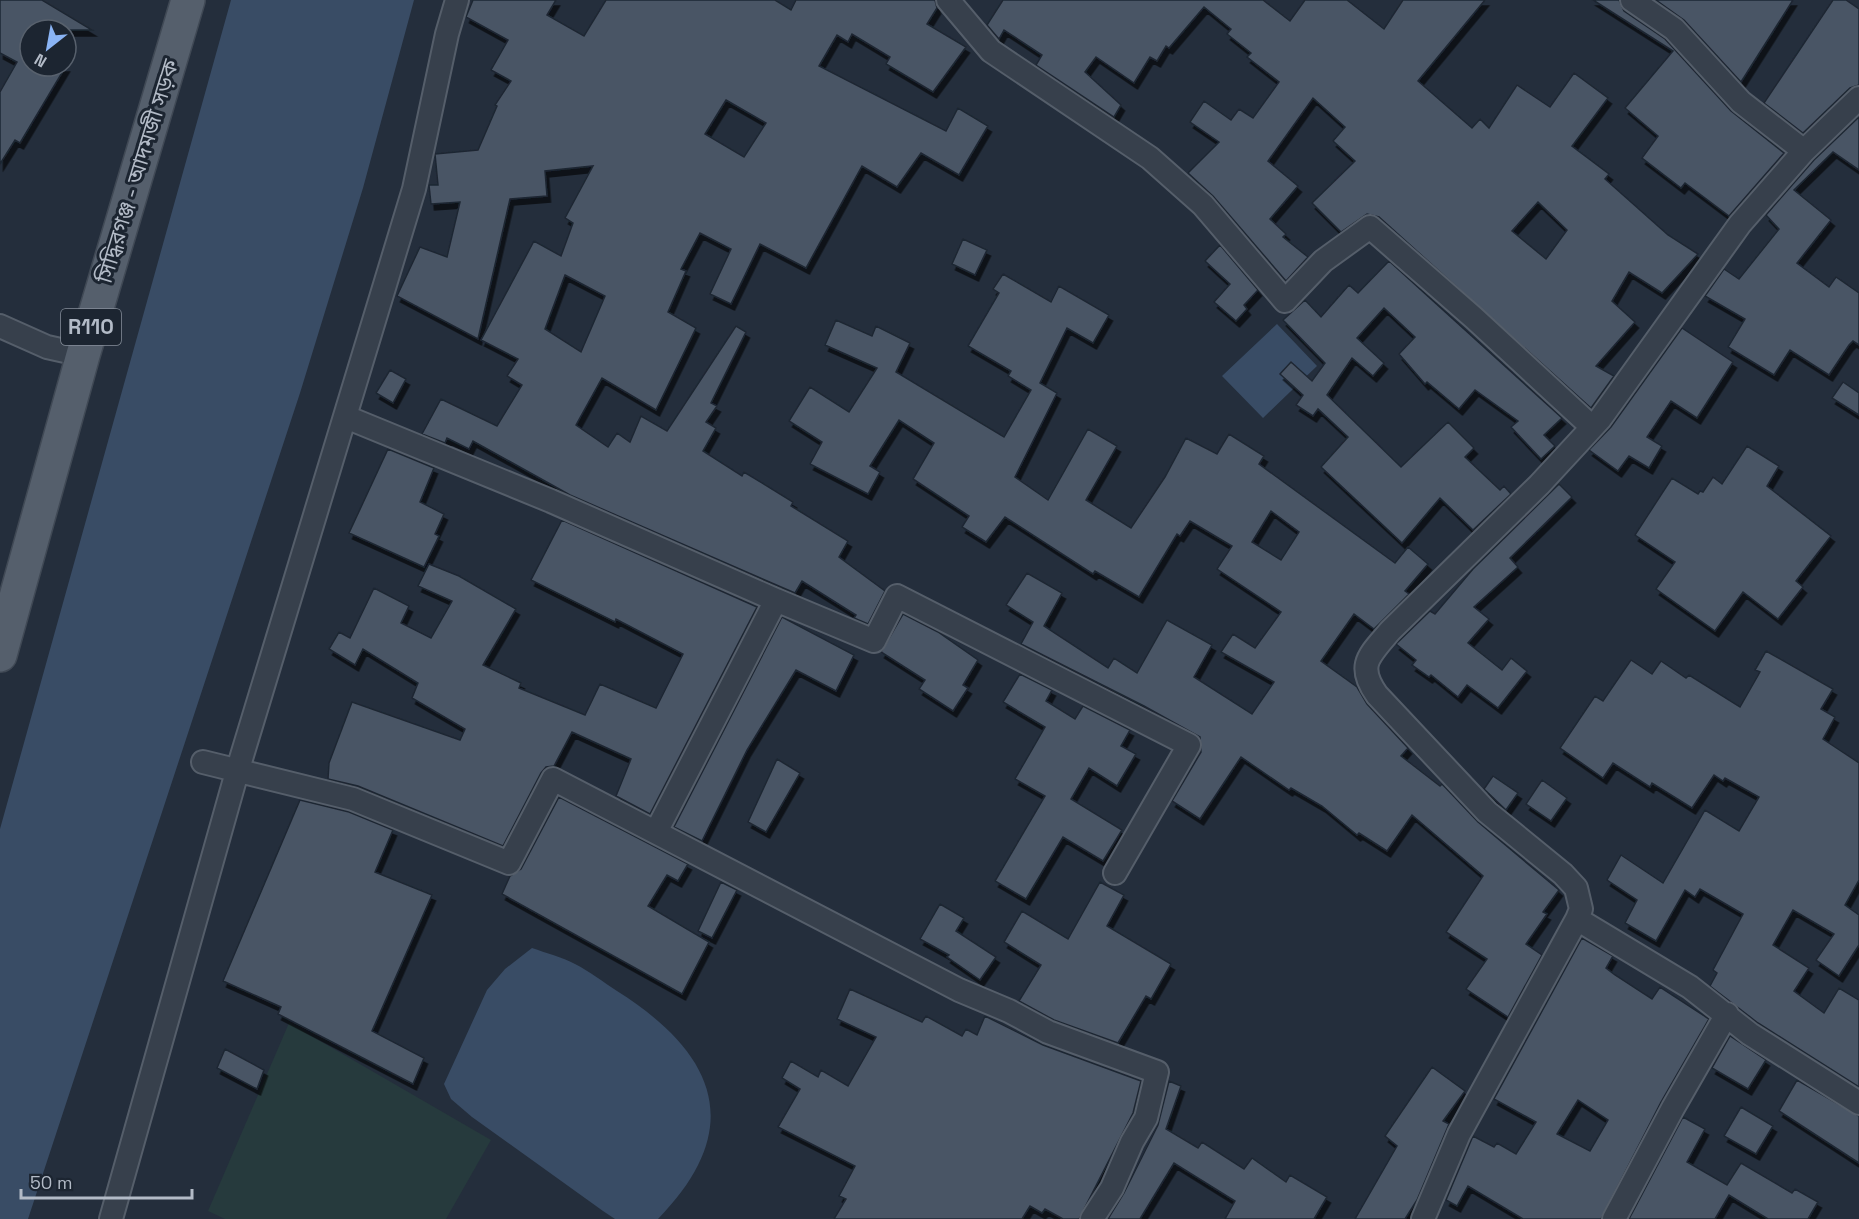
<svg xmlns="http://www.w3.org/2000/svg" width="1859" height="1219" viewBox="0 0 1859 1219" font-family="'Space Grotesk','Noto Sans Bengali',sans-serif">
  <style>
    .green { fill: #263a3d }
    .water { fill: #394c65 }
    .building { fill: #4a5565; stroke: #1e2733; stroke-width: 1.5; fill-rule: evenodd; filter: url(#shadow) }
    .lines { fill: none; stroke-linecap: round; stroke-linejoin: round }
    .street-casing { stroke: #555e6a; stroke-width: 26 }
    .primary-casing { stroke: #404955; stroke-width: 36 }
    .street { stroke: #37404c; stroke-width: 22 }
    .primary { stroke: #555f6c; stroke-width: 33 }
    .labels { text-anchor: middle; stroke-width: 6; stroke-linejoin: round; paint-order: stroke }
    .shield { fill: #1c2531; stroke: #868e9a; stroke-width: 1.5 }
    .shield-label { font-size: 21px; font-weight: bold; fill: #b3bbc7 }
    .street-label { font-size: 22px; fill: #b3bbc7; stroke: #1c2531 }
  </style>
  <defs>
    <filter id="shadow"><feDropShadow dx="3.5" dy="6" stdDeviation="0" flood-color="#0009"/></filter>
  </defs>
  <rect width="100%" height="100%" fill="#242e3c"/>
  <path class="green" d="M289,1023L491,1140L446,1219H225L208,1211Z"/>
  <path class="water" d="M231,0H414L363,188L300,393L28,1219H0V829Z
    M1277,324L1317,366L1263,418L1222,376Z
    M532,948C546,953 562,957 575,964C589,971 603,982 617,991C715,1053 748,1127 658,1219H615L603,1211L472,1117L451,1099L444,1084L487,990L505,969Z"/>
  <path class="building" d="M0,0H42L92,30H30V66H66L20,143L15,140L0,164V92L17,62L0,53Z
    M473,0H556L547,15L584,36L606,0H775L791,10L796,0H935L937,8L927,24L966,47L933,92L886,64L890,57L852,34L848,42L837,35L819,66L946,131L958,108L988,126L959,175L921,153L897,187L862,166L806,268L760,244L731,304L710,294L731,249L700,233L681,269L686,271L668,312L696,328L656,410L602,378L576,425L608,447L617,433L630,442L641,416L667,431L736,326L746,332L711,403L717,406L706,422L716,428L703,451L742,476L744,472L793,502L791,506L848,541L839,557L885,591L868,624L854,618L856,615L802,581L795,593L570,495L473,441L469,449L447,438L445,443L422,434L441,399L497,426L522,385L507,376L518,359L481,340L534,241L561,256L573,223L565,218L593,166L545,171L547,196L510,199L478,339L397,296L420,247L447,257L460,202L431,204L429,185H438L435,154L478,150L497,106L495,105L511,81L491,70L508,40L466,17ZM726,100L766,123L744,157L705,134ZM565,275L605,296L581,352L545,329Z
    M1003,0H1263L1290,21L1305,0H1347L1384,29L1403,0H1485L1418,81L1472,128L1480,119L1489,128L1517,85L1550,107L1574,73L1608,98L1572,146L1609,174L1605,179L1668,235L1698,254L1662,293L1629,272L1612,301L1635,322L1596,366L1614,376L1591,408L1379,217L1367,214L1341,232L1312,203L1355,161L1333,141L1345,127L1313,98L1268,161L1298,186L1270,219L1286,234L1283,237L1308,257L1286,281L1213,196L1188,173L1219,142L1190,122L1204,101L1231,120L1239,109L1253,118L1279,82L1247,57L1251,53L1227,34L1231,29L1204,7L1169,48L1166,46L1157,61L1150,57L1134,83L1096,57L1085,72L1121,105L1114,117L1036,65L1042,55L1004,30L999,39L987,25ZM1538,202L1567,230L1546,259L1512,231Z
    M1593,0H1619L1624,11L1665,39L1731,111L1784,153L1729,216L1685,183L1681,188L1642,158L1658,136L1625,108L1673,51Z
    M1656,0H1793L1741,82L1684,20Z
    M1833,0H1846L1859,9V85L1850,88L1803,133L1764,103Z
    M1859,117V170L1833,152L1794,190L1831,220L1797,263L1829,287L1836,277L1859,293V345L1853,341L1849,345L1829,375L1790,350L1774,375L1728,347L1745,319L1705,296L1724,269L1739,279L1779,229L1766,215L1814,160Z
    M963,239L987,250L975,275L952,264Z
    M1220,245L1258,290L1244,305L1247,309L1236,321L1214,302L1230,284L1205,261Z
    M1389,261L1562,418L1544,435L1555,446L1541,459L1511,427L1518,421L1475,390L1459,409L1427,382L1425,384L1399,354L1415,337L1384,308L1357,338L1384,363L1373,376L1352,358L1327,395L1401,467L1448,422L1474,448L1465,457L1500,490L1504,486L1511,494L1473,530L1440,498L1402,543L1321,467L1348,437L1318,409L1313,416L1296,405L1303,395L1280,374L1291,362L1312,381L1325,363L1283,320L1305,300L1321,317L1349,285L1358,293Z
    M1003,274L1051,302L1059,286L1109,315L1093,343L1067,328L1040,383L1057,393L1015,477L1048,500L1088,429L1117,446L1086,500L1131,528L1165,477L1186,438L1217,454L1229,434L1264,456L1259,464L1395,563L1408,547L1428,564L1405,591L1409,594L1374,629L1354,614L1321,661L1357,687L1367,704L1408,748L1401,756L1440,786L1442,784L1478,822L1559,890L1543,912L1547,914L1526,944L1542,955L1508,1017L1466,989L1487,959L1446,932L1483,876L1412,815L1387,851L1359,833L1357,835L1322,806L1291,788L1289,790L1241,757L1200,819L1172,801L1201,752L1200,737L1144,706L1021,644L1033,622L1006,605L1027,573L1062,593L1044,626L1108,668L1114,658L1137,673L1167,620L1212,645L1194,677L1252,714L1274,682L1221,652L1233,634L1255,648L1281,612L1217,569L1232,546L1190,521L1180,536L1177,534L1139,597L1095,571L1093,574L1005,517L986,542L962,527L969,516L913,479L934,443L899,420L870,466L880,472L868,494L810,464L822,442L789,421L810,387L849,412L877,368L825,345L836,320L872,336L876,326L910,343L896,372L1004,437L1031,390L1008,376L1011,371L968,346L999,293L993,289ZM1271,511L1299,532L1281,560L1252,542Z
    M1682,328L1733,362L1697,418L1671,401L1647,437L1662,446L1649,468L1629,456L1618,471L1589,450L1611,427Z
    M390,370L406,379L393,403L376,393Z
    M1843,382L1859,393V415L1832,398Z
    M1747,446L1779,466L1767,486L1831,536L1796,581L1803,587L1778,619L1743,592L1715,631L1656,589L1675,562L1635,535L1672,478L1698,494L1700,491L1703,492L1713,477L1722,484Z
    M388,449L434,468L420,502L444,514L435,534L439,536L424,567L349,533Z
    M1559,484L1572,497L1510,558L1518,567L1474,607L1489,619L1468,643L1502,670L1511,658L1527,671L1498,708L1467,685L1458,697L1431,675L1429,677L1412,665L1416,660L1396,644L1430,611L1435,614L1473,569Z
    M562,520L757,607L650,814L616,796L631,759L572,732L554,766L546,767L541,773L503,846L358,786L328,779L329,763L352,702L460,740L465,729L412,698L418,683L363,649L355,665L329,649L339,632L350,638L374,588L409,606L401,623L431,638L452,601L418,586L429,564L459,576L516,609L483,665L521,683L519,688L585,715L600,684L656,708L683,654L616,619L615,622L531,580Z
    M903,614L938,632L978,660L963,685L968,688L953,711L919,689L925,680L881,652Z
    M782,617L854,655L836,691L796,670L747,750L702,841L674,827Z
    M1766,651L1833,689L1821,709L1835,717L1823,739L1859,763V880L1845,905L1859,915V945L1839,976L1816,960L1834,934L1793,910L1773,945L1809,968L1794,991L1824,1013L1839,988L1859,1000V1087L1758,1023L1710,986L1717,973L1713,970L1743,914L1700,889L1695,897L1685,890L1656,941L1625,923L1637,900L1607,880L1621,855L1663,883L1705,810L1739,831L1759,797L1725,778L1723,781L1714,775L1692,808L1652,783L1650,787L1613,763L1603,778L1560,748L1595,696L1603,701L1631,660L1652,674L1661,661L1686,678L1689,675L1740,707L1760,672L1755,670Z
    M1020,674L1052,690L1046,701L1075,719L1083,706L1130,730L1121,746L1136,754L1117,786L1089,768L1071,799L1122,830L1103,861L1063,837L1026,899L995,881L1045,796L1015,779L1045,727L1003,702Z
    M777,759L800,773L766,832L748,822Z
    M1493,776L1518,793L1506,810L1484,789Z
    M1542,780L1567,798L1551,821L1526,804Z
    M559,797L688,864L678,881L667,875L648,906L709,942L682,994L502,894L510,876L521,869Z
    M300,800L349,812L393,830L375,872L432,895L372,1031L424,1058L413,1084L278,1014L281,1007L223,981Z
    M721,882L737,890L712,938L698,931Z
    M1100,882L1124,895L1107,926L1171,964L1151,999L1146,996L1118,1043L1054,1020L1019,1001L1041,965L1004,942L1022,911L1068,939Z
    M940,904L964,918L956,931L996,957L980,980L947,957L949,955L920,939Z
    M1582,938L1613,956L1606,968L1615,975L1652,999L1660,987L1709,1019L1661,1102L1601,1219H1523L1468,1186L1457,1206L1446,1200L1473,1136L1494,1147L1497,1143L1516,1154L1536,1122L1494,1099ZM1578,1100L1608,1120L1590,1151L1557,1134Z
    M850,989L922,1022L926,1016L962,1036L966,1029L977,1035L985,1016L1043,1045L1141,1081L1133,1113L1079,1219H1063L1045,1209L1042,1213L1030,1206L1022,1219H834L846,1199L839,1196L855,1166L778,1127L800,1089L782,1078L791,1061L818,1077L821,1070L848,1086L876,1037L837,1019Z
    M1730,1036L1766,1060L1748,1089L1712,1068Z
    M225,1049L264,1070L257,1089L217,1068Z
    M1432,1067L1465,1091L1443,1121L1449,1124L1417,1200L1405,1219H1355L1397,1146L1385,1136Z
    M1797,1080L1859,1116V1163L1779,1111Z
    M1169,1081L1181,1086L1166,1129L1198,1148L1202,1142L1244,1169L1252,1158L1286,1182L1290,1175L1327,1197L1314,1219H1225L1235,1201L1174,1163L1140,1219H1108L1124,1193L1158,1125Z
    M1741,1107L1773,1126L1756,1154L1724,1136Z
    M1683,1117L1705,1129L1687,1162L1727,1185L1741,1163L1792,1193L1795,1189L1818,1202L1808,1219H1768L1729,1195L1715,1219H1629Z"/>
  <g class="lines">
    <g class="street-casing">
      <path id="street" d="M948,0L991,51L1150,158L1203,205L1285,301L1323,261L1370,227L1474,318L1592,427
        M1632,0L1674,29L1741,102L1804,151L1740,224L1600,419L1539,485L1390,631C1369,656 1356,665 1377,695L1487,812L1563,874L1576,888L1581,909L1577,919L1690,987L1750,1034L1859,1103
        M1804,151L1859,98
        M0,326L47,347L83,355
        M346,417L551,501L776,600L656,832
        M776,600L874,641L897,596L1189,745L1115,873
        M203,762L353,799L509,863L553,779L959,990L1009,1011L1048,1032L1157,1072L1146,1118L1132,1142L1112,1188L1092,1219
        M111,1219L237,772L414,189L447,34L457,0
        M1423,1219L1459,1134L1577,919
        M1614,1219L1673,1108L1727,1014"/>
    </g>
    <g class="primary-casing">
      <path id="primary" d="M0,655L83,355L188,0"/>
    </g>
    <use href="#street" class="street"/>
    <use href="#primary" class="primary"/>
  </g>
  <g class="labels">
    <rect class="shield" x="61" y="309" width="60" height="36" rx="4.5"/>
    <g class="shield-label">
      <text x="91" y="334">R110</text>
    </g>
    <g class="street-label">
      <text transform="translate(137 171) rotate(-73)" y="8">সিদ্ধিরগঞ্জ - আদমজী সড়ক</text>
    </g>
  </g>
  <g transform="translate(48 48) rotate(211)"><circle r="28" fill="#1c2531" stroke="#58616d" stroke-width="1.5"/>
  <path d="M0-4.5L10 22L0 15L-10 22Z" fill="#8ab4f5"/>
  <text y="-9" font-size="16" font-weight="bold" text-anchor="middle" fill="#b3bbc7">N</text>
  </g>
  <path d="M21 1189v9h171v-9" fill="none" stroke="#b3bbc7" stroke-width="3"/>
  <text x="30" y="1189" font-size="18" fill="#b3bbc7" stroke="#1c2531" stroke-width="4.5" paint-order="stroke">50 m</text>
</svg>
